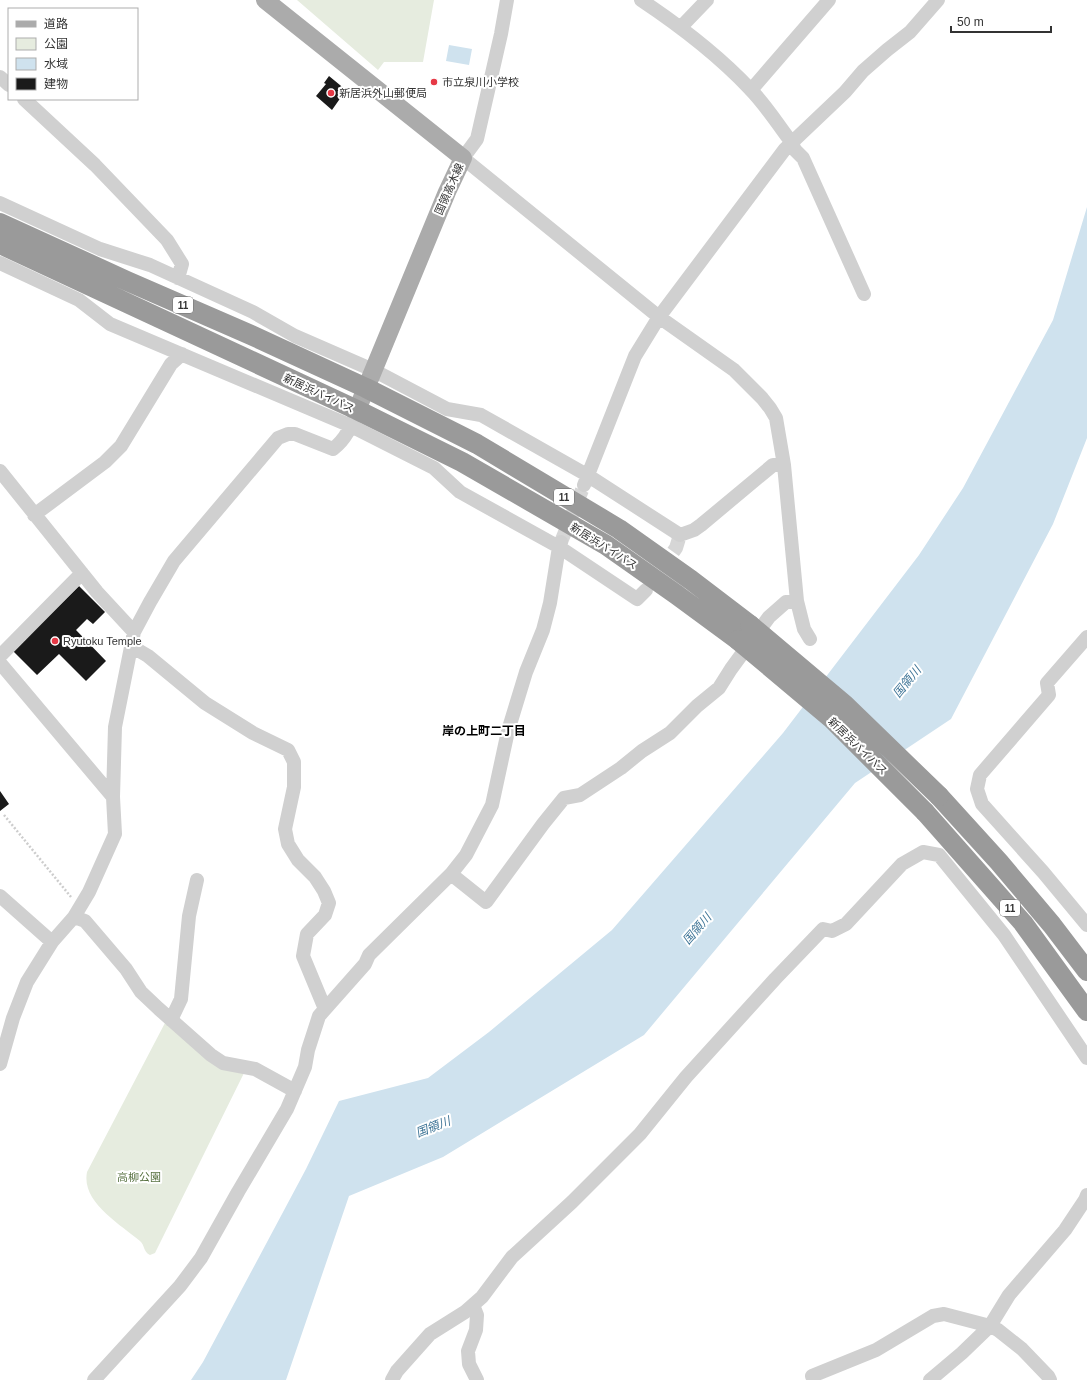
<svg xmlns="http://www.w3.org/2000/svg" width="1087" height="1380" viewBox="0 0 1087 1380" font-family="Arial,'Noto Sans JP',sans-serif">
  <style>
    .green { fill: #e6ecdf }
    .water { fill: #cfe2ee }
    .building { fill: #1a1a1a }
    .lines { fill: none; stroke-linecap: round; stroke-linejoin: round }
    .minor-tunnel { stroke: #d6d6d6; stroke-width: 14; stroke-dasharray: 14 7; stroke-linecap: butt }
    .path { stroke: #cdcdcd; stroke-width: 2.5; stroke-dasharray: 2 2; stroke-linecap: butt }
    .minor { stroke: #d0d0d0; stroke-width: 14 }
    .major { stroke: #ababab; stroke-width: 18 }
    .highway { stroke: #9a9a9a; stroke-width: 20 }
    .highway-bridge { stroke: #9a9a9a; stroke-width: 20 }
    .poi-dot { fill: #e63946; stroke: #fff; stroke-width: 1.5 }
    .labels { text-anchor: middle; stroke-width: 4; stroke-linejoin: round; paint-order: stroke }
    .shield { fill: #fff; stroke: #707070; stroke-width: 1 }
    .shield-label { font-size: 10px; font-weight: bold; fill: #333 }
    .poi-label { font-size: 11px; fill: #333; stroke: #fff; text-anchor: start }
    .street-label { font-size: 11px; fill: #333; stroke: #fff }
    .park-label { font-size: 11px; fill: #56703f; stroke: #fff }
    .water-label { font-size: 12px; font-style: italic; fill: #3f7597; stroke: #fff }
    .neighbourhood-label { font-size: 12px; font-weight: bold; fill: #000; stroke: #fff }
  </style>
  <rect width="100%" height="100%" fill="#fff"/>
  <path class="green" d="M297,0H434L423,62H384L378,70Z
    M166,1021L244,1073L155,1253L150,1255C143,1252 145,1245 140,1241C120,1224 81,1202 87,1172Z"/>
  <path class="water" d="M449,45L472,49L469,65L446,61Z
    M1087,207V438L1053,524L951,719L855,783L644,1035L443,1157L349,1196L286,1380H191L203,1362L306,1169L339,1101L428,1078L489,1032L612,930L783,733L919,555L963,488L1053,320Z"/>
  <path class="building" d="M329,76L346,90L332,110L316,96L326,84L324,83Z
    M79,586L105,612L93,624L87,619L76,630L106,661L86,681L59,654L37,675L13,651Z
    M0,791L9,804L0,811Z"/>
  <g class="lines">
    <path class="minor-tunnel" d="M561,542L584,485
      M661,569L676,548L680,535"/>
    <path class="path" d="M4,815L71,897"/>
    <path class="minor" d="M641,0C680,26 718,55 750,89C766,105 778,125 792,143L795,150L803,158L864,294
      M681,27L707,0
      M0,77L9,85
      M751,90L829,0
      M24,99L95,165L167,240L182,264L178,278
      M0,203L100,249L150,265L253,312L295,336L373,370L447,409L481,415L587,475L680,535L694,530L701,525L773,465H784
      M0,263L79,300L110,324L351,426L434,468L460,492L559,547L561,542
      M0,471L97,592L134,632
      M584,485L635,356L659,317L785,149L845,92L863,71L887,50L910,32L938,0
      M34,515L105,462L121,446L171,364L182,354
      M797,601L804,629L810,639
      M1087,637L1047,683L1049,695L980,775L977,789L982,804L1043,872L1087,925
      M131,646L148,656L205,703L253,733L288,750L294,762V787L285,829L288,844L298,860L315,877L324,891L329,903L325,915L307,934L303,956L325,1009
      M0,656L82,573
      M0,663L113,797
      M451,874L486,902L543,824L564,798L580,795L621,768L642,751L670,733L697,706L719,688L731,669L769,617L786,602L797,601L784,465L776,418L770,408L762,398L734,370L659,317L463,158L477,139L501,34L507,0
      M0,896L52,942
      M74,917L85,921L126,969L141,992L159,1009L211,1055L223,1063L255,1069L295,1091
      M171,1020L181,999L189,916L197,880
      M0,1064L13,1018L27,982L52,942L74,917L89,892L115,834L113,797L115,727L134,632L150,602L174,561L278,438L288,434H295L333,449C347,438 351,426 357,410
      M473,1305L477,1315L476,1330L468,1351L469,1364L477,1380
      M812,1376L876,1350L933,1316L944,1314L990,1326L998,1330L1022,1349L1048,1376L1050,1380
      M94,1380L180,1286L201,1258L238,1192L287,1109L305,1067L308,1050L319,1016L365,964L369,955L451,874L466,855L492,805L508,731L526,672L543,630L550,603L559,547L637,599L646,590
      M392,1380L397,1371L430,1334L465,1312L482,1297L512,1257L572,1202L640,1134L686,1077L775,979L823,929L832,931L846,924L902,864L923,852L939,855L1004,935L1087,1058
      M930,1380L962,1353L990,1326L1009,1295L1065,1230L1085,1200L1087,1195"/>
    <path class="major" d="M265,0L463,158L447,192L357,410"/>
    <path class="highway" d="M0,223L127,281L251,335L366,388L477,444L619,529L691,580L750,625
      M0,244L357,410L462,462L606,545L677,595L738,640
      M939,796L999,862L1052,925L1087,971
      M925,812L1023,923L1087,1011"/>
    <path class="highway-bridge" d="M750,625L845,705L939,796
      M738,640L831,718L925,812"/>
  </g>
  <g class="poi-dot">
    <circle cx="434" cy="82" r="4"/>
    <circle cx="331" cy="93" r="4"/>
    <circle cx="55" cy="641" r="4"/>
  </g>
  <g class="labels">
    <g class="shield">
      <rect x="173" y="297" width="20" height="16" rx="3"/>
      <rect x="554" y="489" width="20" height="16" rx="3"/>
      <rect x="1000" y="900" width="20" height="16" rx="3"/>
    </g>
    <g class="shield-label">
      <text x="183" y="309">11</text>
      <text x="564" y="501">11</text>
      <text x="1010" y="912">11</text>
    </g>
    <g class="poi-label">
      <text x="442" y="86">市立泉川小学校</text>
      <text x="339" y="97">新居浜外山郵便局</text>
      <text x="63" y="645">Ryutoku Temple</text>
    </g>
    <g class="street-label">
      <text transform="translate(449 189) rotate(-66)" y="4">国領高木線</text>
      <text transform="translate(319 393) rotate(25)" y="4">新居浜バイパス</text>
      <text transform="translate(604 546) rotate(32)" y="4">新居浜バイパス</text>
      <text transform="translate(858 746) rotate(44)" y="4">新居浜バイパス</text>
    </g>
    <g class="park-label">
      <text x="139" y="1181">高柳公園</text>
    </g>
    <g class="water-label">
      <text transform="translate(907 682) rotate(-51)" y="4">国領川</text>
      <text transform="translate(697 929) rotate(-49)" y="4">国領川</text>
      <text transform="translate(433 1127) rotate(-21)" y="4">国領川</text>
    </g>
    <g class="neighbourhood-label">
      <text x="484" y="735">岸の上町二丁目</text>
    </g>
  </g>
  <rect x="8" y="8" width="130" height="92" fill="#ffffff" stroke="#adadad"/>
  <rect x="16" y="21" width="20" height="6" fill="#ababab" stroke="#adadad"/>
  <text x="44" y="28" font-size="12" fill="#333333">道路</text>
  <rect x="16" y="38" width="20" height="12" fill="#e6ecdf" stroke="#adadad"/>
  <text x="44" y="48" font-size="12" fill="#333333">公園</text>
  <rect x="16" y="58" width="20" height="12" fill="#cfe2ee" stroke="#adadad"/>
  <text x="44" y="68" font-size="12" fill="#333333">水域</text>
  <rect x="16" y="78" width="20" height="12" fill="#1a1a1a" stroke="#adadad"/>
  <text x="44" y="88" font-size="12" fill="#333333">建物</text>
  <path d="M951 26v6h100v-6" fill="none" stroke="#333333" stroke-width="2"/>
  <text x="957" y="26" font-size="12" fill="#333333" stroke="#ffffff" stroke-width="3" paint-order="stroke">50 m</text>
</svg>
